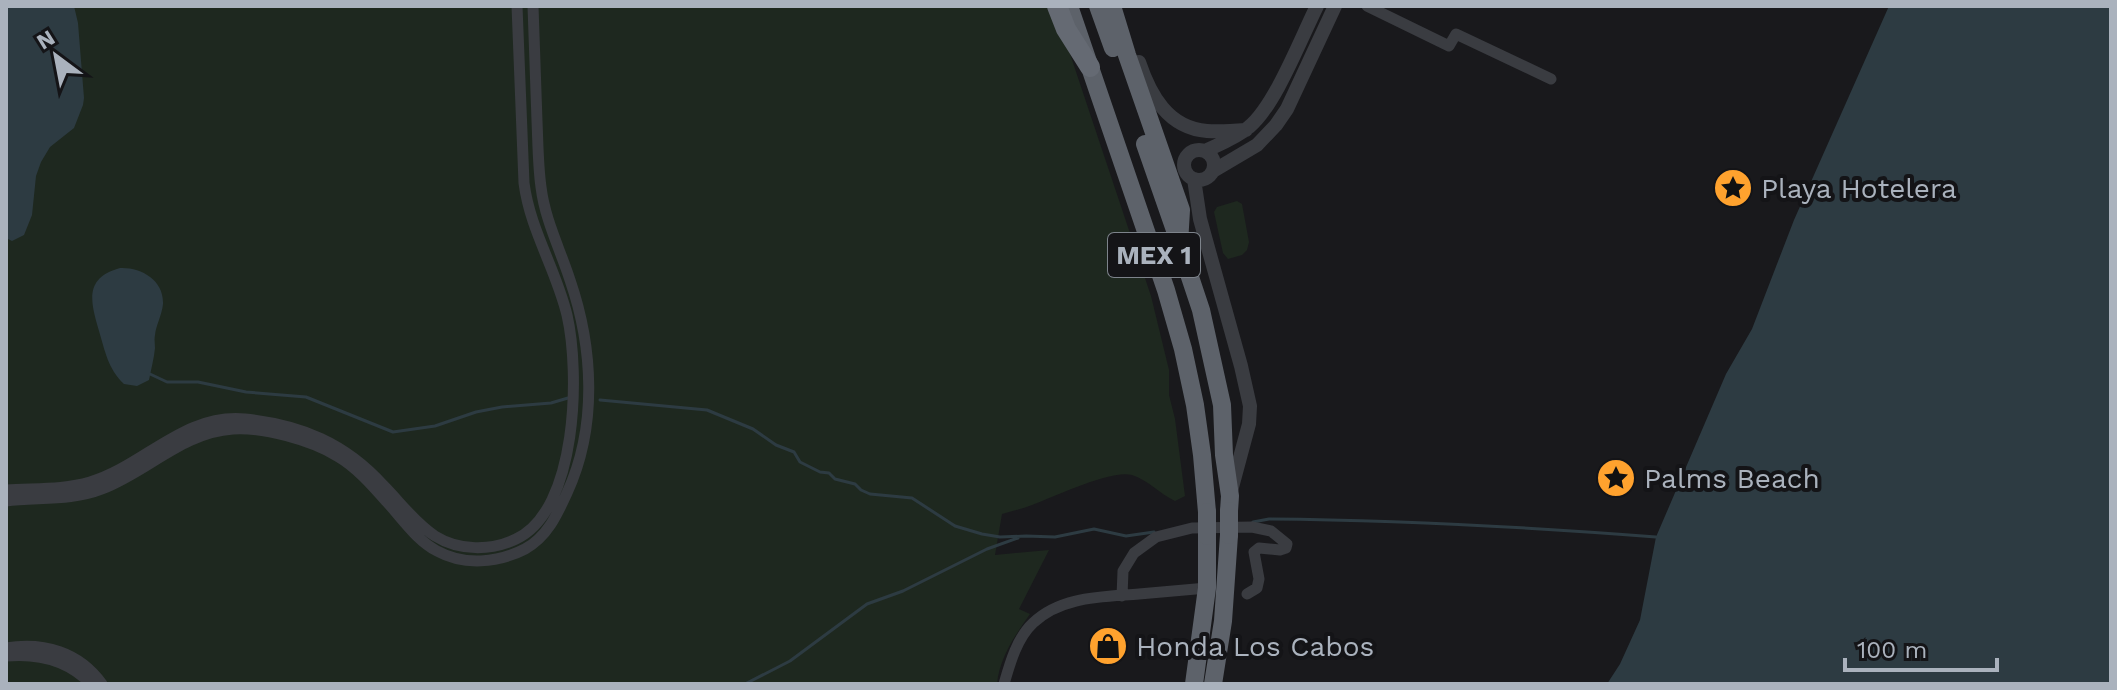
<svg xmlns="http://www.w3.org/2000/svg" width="2117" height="690" viewBox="0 0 2117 690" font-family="'Work Sans',sans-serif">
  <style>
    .green { fill: #1e281f }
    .water { fill: #2d3b42 }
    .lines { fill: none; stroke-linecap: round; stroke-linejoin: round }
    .stream { stroke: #2d3b42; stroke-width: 3 }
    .minor { stroke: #3a3c41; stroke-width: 11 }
    .tertiary { stroke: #3a3c41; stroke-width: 14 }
    .trunk { stroke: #5d626a; stroke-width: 18 }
    .motorway { stroke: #656a73; stroke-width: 20 }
    .trunk-bridge { stroke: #5d626a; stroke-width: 18 }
    .labels { text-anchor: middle; stroke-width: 8; stroke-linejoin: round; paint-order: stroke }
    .shield { fill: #141417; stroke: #7d838b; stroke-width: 2 }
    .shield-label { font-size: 26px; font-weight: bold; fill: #aab2bd }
    .poi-label { font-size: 28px; fill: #aab2bd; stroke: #141417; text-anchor: start }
  </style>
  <rect width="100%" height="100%" fill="#19191c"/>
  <path class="green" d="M6,6H1054L1151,296L1169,370V395L1175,419L1185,496L1175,501C1160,494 1148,480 1132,475C1112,469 1053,497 1032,505C1022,509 1012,511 1002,514L995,555L1049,550L1019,609L1030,614C1015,635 999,659 997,684H6Z
    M1237,201L1242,204L1249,242L1247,250L1242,255L1228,259L1223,253L1214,212L1217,207Z"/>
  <path class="water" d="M6,6H74L78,23L84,98L83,105L74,128L50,147L41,162L36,176L32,215L24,235L12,241L6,238Z
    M1889,6H2111V684H1607L1620,664L1640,620L1656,537L1726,374L1752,329L1794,220Z
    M120,268C141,267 164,280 163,304C162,315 156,325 155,335C154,340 155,344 155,348C154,359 151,369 149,380L137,386L124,384C108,369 105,351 99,331C91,303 83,278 120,268Z"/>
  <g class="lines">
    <path class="stream" d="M150,374L167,382H198L246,392L306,397L393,432L435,426L476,412L502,407L551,403L568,398
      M600,400L707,410L753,429L776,445L794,452L800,462L820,472L829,473L835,479L855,484L861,490L870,494L912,498L955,526L982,534L1000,537L1026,536L1055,537L1094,529L1126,536L1154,532
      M1253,522L1269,519C1398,520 1527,527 1656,537
      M745,684L790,661L867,604L903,591L987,549L1018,538"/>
    <path class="minor" d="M1367,6L1449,46L1456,34L1551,79
      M6,490C34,488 63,490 90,482C144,466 184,413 245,419C301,425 345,443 383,485C400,502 415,523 435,536C459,551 491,551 516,539C578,510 580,372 567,315C556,269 530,230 524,183L517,6
      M6,501C37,497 72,501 102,489C147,472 183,432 233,429C263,427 311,440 337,456C356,467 371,484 386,501C402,518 416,540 437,551C464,566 498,563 525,549C547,537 557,515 567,493C598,426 593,347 570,280C560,249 545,220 541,187C538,166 538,143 537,121C536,83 534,44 533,6
      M1122,596L1123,571L1134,553L1156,537L1192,528L1252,527L1271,531L1287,544L1286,548L1280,550L1259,548L1254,552L1259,579L1257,588L1247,594
      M6,648C44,642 79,652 102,684
      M6,656C39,653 68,660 91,684
      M1004,684C1010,663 1017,638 1033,623C1061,596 1103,597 1139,594C1162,592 1184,590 1207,588"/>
    <path class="tertiary" d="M1139,62C1150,95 1168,128 1207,131C1220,132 1233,131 1246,130
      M1184 165a15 15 0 1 1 30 0a15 15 0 1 1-30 0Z
      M1205,151C1220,144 1236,138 1249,127C1275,106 1301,38 1317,6
      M1213,171L1257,145L1276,125L1287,109L1335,6
      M1194,179L1200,219L1241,366L1250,406L1249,424L1231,491"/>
    <path class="trunk" d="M1069,6L1166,290L1183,349L1195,405L1202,455L1207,512
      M1098,6L1113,48
      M1112,6L1127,55L1181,210L1179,244L1201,310L1222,405L1224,455L1230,496L1229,511
      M1145,144L1176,233
      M1194,684L1207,588V536
      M1213,684L1223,621L1229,535"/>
    <path class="motorway" d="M1057,6L1066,29L1090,67"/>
    <path class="trunk-bridge" d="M1229,511V535
      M1207,536V512"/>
  </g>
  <defs>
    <g id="sight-disc" transform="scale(2)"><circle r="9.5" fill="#ffa22e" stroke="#141417"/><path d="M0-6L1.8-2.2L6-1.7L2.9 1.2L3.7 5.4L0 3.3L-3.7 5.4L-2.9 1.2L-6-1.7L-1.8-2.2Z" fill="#111"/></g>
    <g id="shop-disc" transform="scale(2)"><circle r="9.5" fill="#ffa22e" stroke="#141417"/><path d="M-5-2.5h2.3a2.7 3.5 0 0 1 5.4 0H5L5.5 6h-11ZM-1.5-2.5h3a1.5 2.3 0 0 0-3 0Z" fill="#111"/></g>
  </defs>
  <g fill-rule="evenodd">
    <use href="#sight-disc" x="1733" y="188"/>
    <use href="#sight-disc" x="1616" y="478"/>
    <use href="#shop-disc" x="1108" y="646"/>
  </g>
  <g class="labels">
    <rect class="shield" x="1108" y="233" width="92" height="44" rx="6"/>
    <g class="shield-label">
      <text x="1154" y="264">MEX 1</text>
    </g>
    <g class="poi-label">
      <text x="1761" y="198">Playa Hotelera</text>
      <text x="1644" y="488">Palms Beach</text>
      <text x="1136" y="656">Honda Los Cabos</text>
    </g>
  </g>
  <rect width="2117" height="690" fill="none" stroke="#aab2bd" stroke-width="16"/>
  <g transform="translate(56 56) rotate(328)" stroke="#141417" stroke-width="6" paint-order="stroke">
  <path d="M0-6L14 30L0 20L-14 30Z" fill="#aab2bd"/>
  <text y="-12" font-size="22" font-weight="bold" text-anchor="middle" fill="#aab2bd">N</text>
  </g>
  <path d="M1845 658v12h152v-12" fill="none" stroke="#aab2bd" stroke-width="4"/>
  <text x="1857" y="658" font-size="24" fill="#aab2bd" stroke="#141417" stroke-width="6" paint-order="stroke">100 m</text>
</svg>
